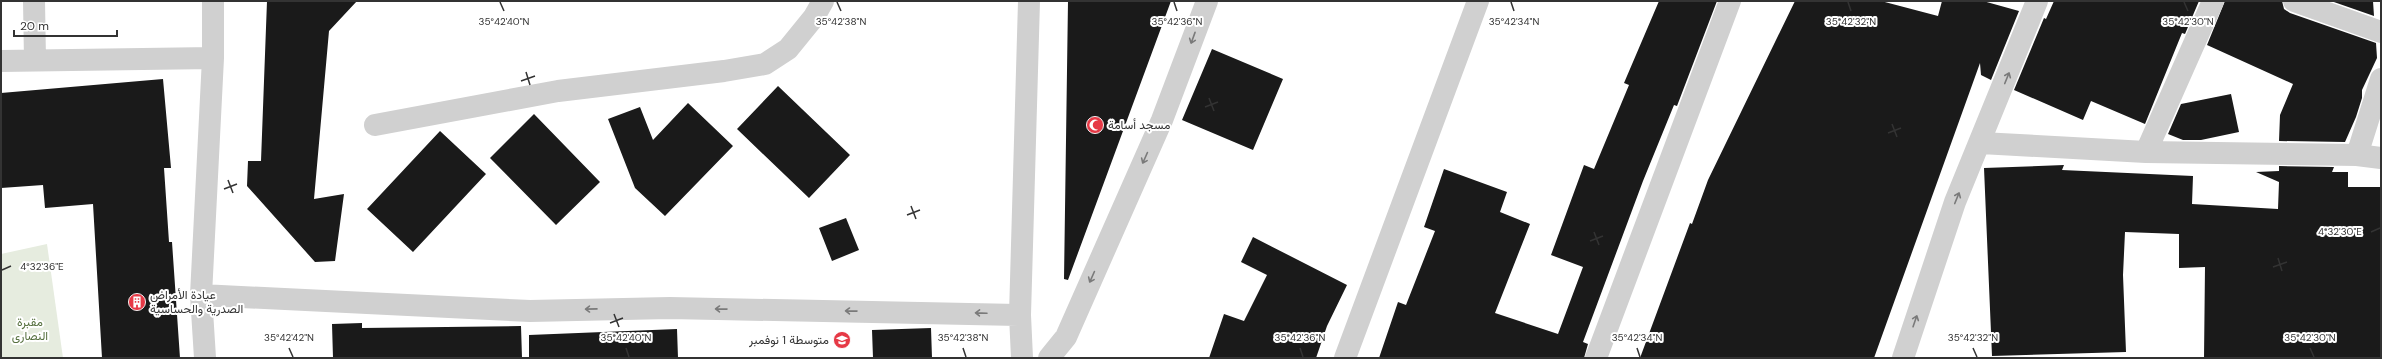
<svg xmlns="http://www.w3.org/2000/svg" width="2382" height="359" viewBox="0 0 2382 359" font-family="'DM Sans',Vazirmatn,sans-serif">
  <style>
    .green { fill: #e6ecdf }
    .building { fill: #1a1a1a }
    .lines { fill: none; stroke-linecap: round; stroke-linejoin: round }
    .minor { stroke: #d0d0d0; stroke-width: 22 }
    .oneway { stroke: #7a7a7a }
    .ticks { fill: none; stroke: #333; stroke-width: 1.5 }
    .labels { text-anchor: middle; stroke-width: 4; stroke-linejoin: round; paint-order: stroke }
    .poi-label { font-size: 12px; fill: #333; stroke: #fff; text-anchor: start }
    .park-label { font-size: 12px; fill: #56703f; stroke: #fff }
    .ticks-label { font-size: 10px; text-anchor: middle; fill: #333; stroke: #fff; stroke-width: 4; stroke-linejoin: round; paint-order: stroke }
  </style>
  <rect width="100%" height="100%" fill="#fff"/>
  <path class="green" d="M47,244L63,358H1V254Z"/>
  <path class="building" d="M267,1H357L329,31L314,199L344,194L335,261L315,262L247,186L248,161H261Z
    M1068,1H1171L1068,280L1064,279Z
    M1659,1H1717L1677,106L1674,105L1643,181L1583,342L1588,344L1584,358H1379L1398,302L1406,305L1435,231L1424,227L1444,169L1507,192L1500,212L1530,224L1495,313L1558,334L1583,267L1551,255L1584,165L1594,169L1629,85L1624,83Z
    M1795,1H1881L1938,16L1942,1H1983L2019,11L1991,80L1981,75L1980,63L1874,358H1640L1690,223L1692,224L1708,180Z
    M2054,1H2199L2185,34L2182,33L2145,124L2091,101L2083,120L2014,90L2044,18L2046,19Z
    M2225,1H2282L2284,9L2290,13L2376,43L2377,58L2362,90V98L2356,117L2345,142L2279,141L2280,115L2293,84L2207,45Z
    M2331,1H2373L2374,16Z
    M1212,49L1283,79L1253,150L1182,120Z
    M163,79L171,168H164L169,242H172L180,358H102L93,204L45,208L43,185L1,188V93Z
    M778,86L850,155L809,198L737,129Z
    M2231,94L2239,132L2201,140H2183L2168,134L2181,104Z
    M688,103L733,146L665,216L635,188L608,119L640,107L653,140Z
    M534,114L600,182L556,225L490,158Z
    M440,131L486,174L413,252L367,209Z
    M2064,165L2062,170L2193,176L2192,204L2278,209L2279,182L2256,172L2279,171V166L2334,167L2332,172H2348V187H2381V358H2204L2205,267L2179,268V234L2125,232L2123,275L2126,352L1992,356L1984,168Z
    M846,218L859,250L832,261L819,228Z
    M1253,237L1347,285L1327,326L1316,358H1209L1224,314L1244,321L1267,275L1241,262Z
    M362,323V328L521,326L522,358H333L332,324Z
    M931,328L932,358H873L872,330Z
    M677,329L678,358H529V335Z"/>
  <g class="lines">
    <path class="minor" d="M34,1L35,60
      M2294,1L2381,32
      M1,61L213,58
      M375,125L558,91L724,71L765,64L788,49L814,17L823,1
      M1981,143L2146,152L2357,155L2381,158
      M2146,152L2213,1
      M2357,155L2381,79
      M201,295L530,311L670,308L1020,315
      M205,358L201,295L213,58V1
      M1022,358L1020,315L1029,1
      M1049,358L1066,337L1162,120L1207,1
      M1345,358L1478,1
      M1596,358L1730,1
      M1903,358L1955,202L2037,1"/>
  </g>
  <defs><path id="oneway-shaft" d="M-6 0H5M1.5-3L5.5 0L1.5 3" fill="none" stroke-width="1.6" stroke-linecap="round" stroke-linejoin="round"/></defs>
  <g class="oneway">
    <use href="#oneway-shaft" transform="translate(1193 38) rotate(110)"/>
    <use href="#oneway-shaft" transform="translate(2007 78) rotate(-68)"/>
    <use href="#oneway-shaft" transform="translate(1145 158) rotate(114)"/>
    <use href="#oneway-shaft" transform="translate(1957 198) rotate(-68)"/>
    <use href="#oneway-shaft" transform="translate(1092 277) rotate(114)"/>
    <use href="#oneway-shaft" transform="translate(591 309) rotate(179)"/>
    <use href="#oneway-shaft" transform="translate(721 309) rotate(-179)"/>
    <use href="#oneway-shaft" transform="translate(851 311) rotate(-179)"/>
    <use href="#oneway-shaft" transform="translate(981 313) rotate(-178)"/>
    <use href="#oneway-shaft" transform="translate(1915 321) rotate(-71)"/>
  </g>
  <path class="ticks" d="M500,2L504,11M837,2L841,11M1174,2L1177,11M1511,2L1514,11M1848,2L1851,11M2184,2L2188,11M526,72L530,85M521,81L535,76M1209,98L1214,111M1205,107L1218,102M1892,124L1897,137M1888,133L1901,128M228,180L233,193M224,189L237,184M911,206L916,219M907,215L920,210M1594,232L1599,245M2371,232L2380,228M1590,241L1603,236M2278,258L2282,271M2273,267L2287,262M2,270L11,266M614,314L619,327M610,323L623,318M289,348L293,357M626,348L629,357M963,348L966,357M1300,348L1303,357M1637,348L1640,357M1973,348L1977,357M2310,348L2314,357"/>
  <defs>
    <g id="mosque-disc" transform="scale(0.9)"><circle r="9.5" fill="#e63946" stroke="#fff"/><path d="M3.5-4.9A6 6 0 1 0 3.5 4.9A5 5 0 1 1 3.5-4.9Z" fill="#fff"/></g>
    <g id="building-disc" transform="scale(0.9)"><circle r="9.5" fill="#e63946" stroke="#fff"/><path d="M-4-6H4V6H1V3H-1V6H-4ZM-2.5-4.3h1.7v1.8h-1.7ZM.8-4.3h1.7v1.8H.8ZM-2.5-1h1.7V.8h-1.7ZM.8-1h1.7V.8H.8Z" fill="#fff"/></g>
    <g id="school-disc" transform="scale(0.9)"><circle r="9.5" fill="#e63946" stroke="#fff"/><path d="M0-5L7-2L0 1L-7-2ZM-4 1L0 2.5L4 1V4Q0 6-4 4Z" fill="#fff"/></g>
  </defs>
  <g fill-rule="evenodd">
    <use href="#mosque-disc" x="1095" y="125"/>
    <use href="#building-disc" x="137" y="302"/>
    <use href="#school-disc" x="842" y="340"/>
  </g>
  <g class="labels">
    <g class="poi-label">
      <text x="1108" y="129">مسجد أسامة</text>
      <text x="150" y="299">عيادة الأمراض<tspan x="150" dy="14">الصدرية والحساسية</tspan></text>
      <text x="829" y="344" text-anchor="end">متوسطة 1 نوفمبر</text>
    </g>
    <g class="park-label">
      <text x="30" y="326">مقبرة<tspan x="30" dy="14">النصارى</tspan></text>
    </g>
  </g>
  <g class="ticks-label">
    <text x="1514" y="25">35°42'34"N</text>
    <text x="504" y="25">35°42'40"N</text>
    <text x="841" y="25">35°42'38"N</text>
    <text x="1177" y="25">35°42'36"N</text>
    <text x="1851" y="25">35°42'32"N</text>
    <text x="2188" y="25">35°42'30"N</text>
    <text x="2340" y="235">4°32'30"E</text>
    <text x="42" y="270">4°32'36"E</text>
    <text x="289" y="341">35°42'42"N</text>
    <text x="626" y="341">35°42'40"N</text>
    <text x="963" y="341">35°42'38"N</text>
    <text x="1300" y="341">35°42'36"N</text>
    <text x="1637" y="341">35°42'34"N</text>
    <text x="1973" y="341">35°42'32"N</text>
    <text x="2310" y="341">35°42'30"N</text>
  </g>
  <rect width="2382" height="359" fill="none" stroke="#333333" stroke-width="4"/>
  <path d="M14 30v6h103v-6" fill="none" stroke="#333333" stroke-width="2"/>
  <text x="20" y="30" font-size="12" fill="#333333" stroke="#ffffff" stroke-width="3" paint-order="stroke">20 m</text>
</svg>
